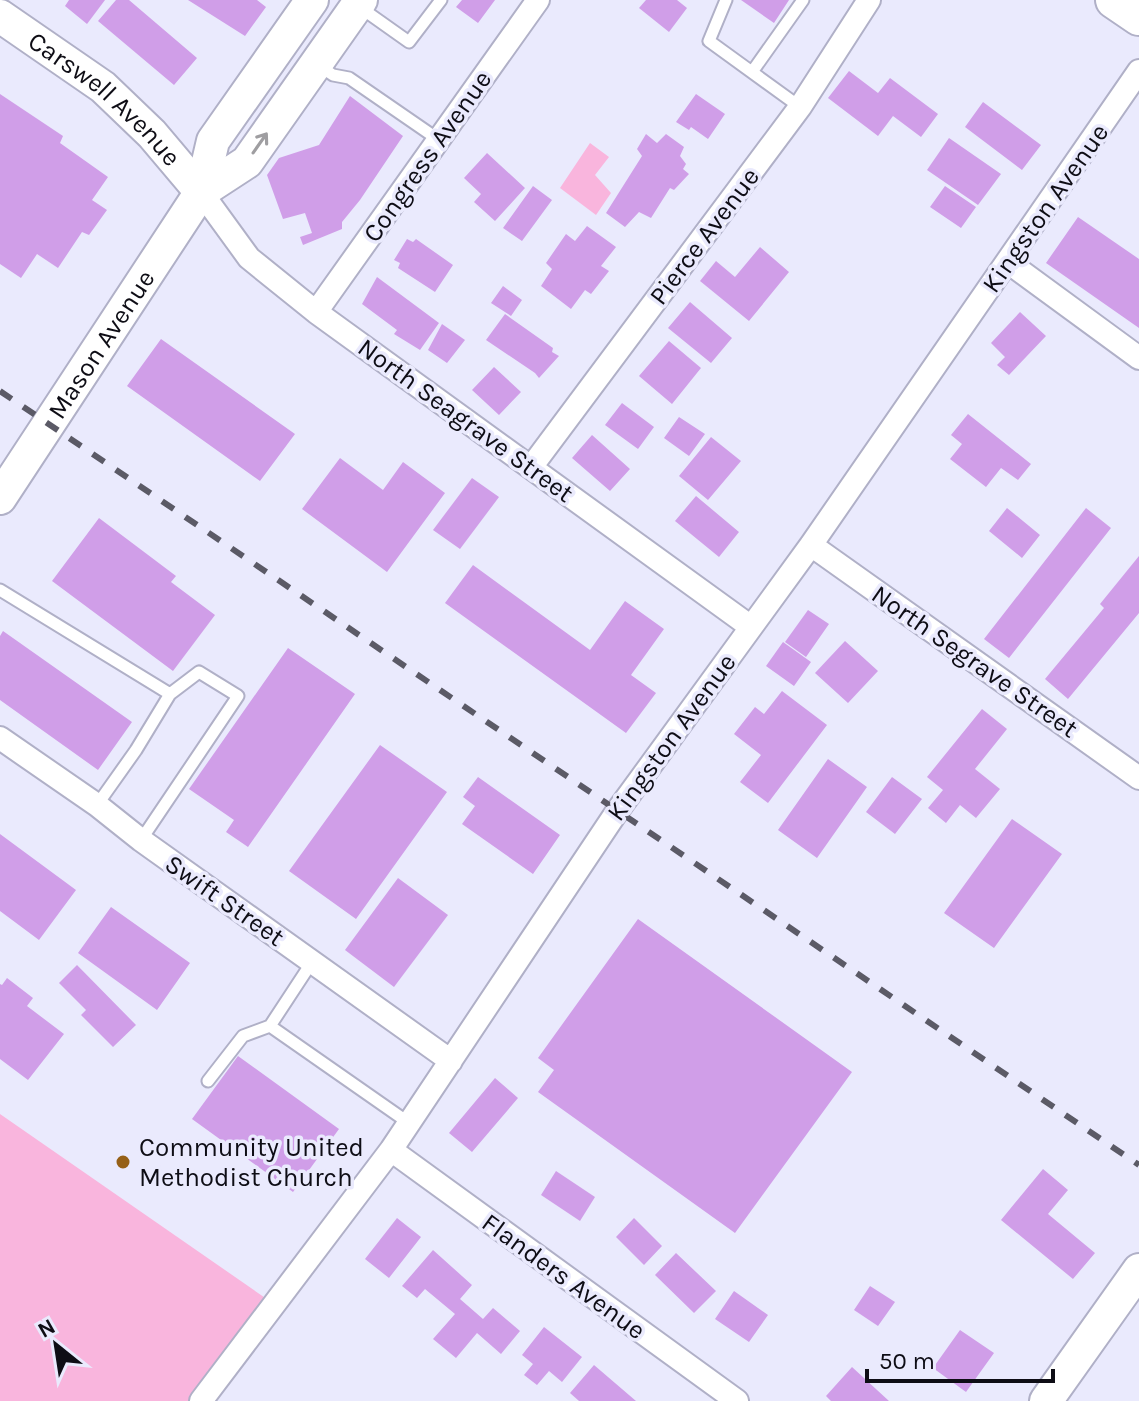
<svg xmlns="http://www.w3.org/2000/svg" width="1139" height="1401" viewBox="0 0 1139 1401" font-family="Karla,sans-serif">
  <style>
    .green { fill: #f9b5dd }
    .building { fill: #d09ee8 }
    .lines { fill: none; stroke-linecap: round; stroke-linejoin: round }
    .lane-casing { stroke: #b0b0c7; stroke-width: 15 }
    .street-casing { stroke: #b0b0c7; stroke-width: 26 }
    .secondary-casing { stroke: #b0b0c7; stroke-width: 36 }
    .primary-casing { stroke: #b0b0c7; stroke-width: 40 }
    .lane { stroke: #fff; stroke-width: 11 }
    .street { stroke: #fff; stroke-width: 22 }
    .secondary { stroke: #fff; stroke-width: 32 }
    .primary { stroke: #fff; stroke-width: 36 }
    .rail { stroke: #5b5a66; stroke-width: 6; stroke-dasharray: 14 14; stroke-linecap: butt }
    .oneway { stroke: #9f9ea1 }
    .poi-dot { fill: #966017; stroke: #eaeafd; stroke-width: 3 }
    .labels { text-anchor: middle; stroke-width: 7; stroke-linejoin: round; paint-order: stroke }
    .street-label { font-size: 26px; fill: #0e0d15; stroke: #eaeafd }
    .poi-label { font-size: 26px; fill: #0e0d15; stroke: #eaeafd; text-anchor: start }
  </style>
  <rect width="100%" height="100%" fill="#eaeafd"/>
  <path class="green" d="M590,143L609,157L595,175L611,193L596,215L560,188Z
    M0,1114L274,1304L201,1401H0Z"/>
  <path class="building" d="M69,0H105L87,24L65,6Z
    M116,0H129L197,58L174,85L98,21Z
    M188,0H257L266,7L245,36Z
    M462,0H495L478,23L456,7Z
    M646,0H677L687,8L669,32L639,8Z
    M741,0H789L774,23Z
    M849,71L878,93L890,78L938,114L921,137L893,116L878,136L828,98Z
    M0,94L63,136L60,143L108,177L92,200L107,210L89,235L82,232L58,268L37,254L21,278L0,264Z
    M696,94L725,114L708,139L691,127L689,130L676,122Z
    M350,96L403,136L360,200L342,222V229L303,245L300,237L312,233L305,213L283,219L267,175L279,158L319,145Z
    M983,102L1041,145L1022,170L965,127Z
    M646,134L657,143L666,134L684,147L680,156L686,164L683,169L689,174L674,190L670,188L651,218L639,212L625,227L606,213L642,156L637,149Z
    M949,138L1001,174L978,205L927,170Z
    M487,153L525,188L495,221L474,202L481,194L464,178Z
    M533,186L552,200L522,241L503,228Z
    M945,186L976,207L961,228L930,207Z
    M1078,217L1139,259V328L1046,263Z
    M587,226L616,247L601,266L609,271L591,294L585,290L571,309L541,286L552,269L546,263L566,234L575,241Z
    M407,239L413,242L416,239L453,265L435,292L398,268L400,263L394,260Z
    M760,247L789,272L749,321L700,281L716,261L735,277Z
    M377,277L439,323L420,350L394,334L397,330L362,304Z
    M503,286L522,300L511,316L491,303Z
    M690,302L732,338L711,363L668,328Z
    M1020,312L1046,336L1009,375L997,365L1005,357L991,343Z
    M505,314L553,348L552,352L559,356L539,378L535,373L486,340Z
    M442,324L465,340L447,363L428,350Z
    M161,339L295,434L260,481L127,386Z
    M669,341L701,368L672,404L639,376Z
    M494,367L521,392L499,415L472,390Z
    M622,403L654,427L638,449L605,425Z
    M968,414L1031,464L1018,480L1001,468L986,487L950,459L962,444L951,435Z
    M679,417L705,434L689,456L664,438Z
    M592,435L630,469L610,491L572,458Z
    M711,437L741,461L708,500L679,476Z
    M340,458L383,490L403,462L445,493L387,572L302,509Z
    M472,478L499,497L460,549L433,530Z
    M696,496L739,532L719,557L675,521Z
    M1007,508L1040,535L1022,558L989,531Z
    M1086,508L1111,528L1009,658L984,639Z
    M99,518L176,576L171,582L215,615L173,671L52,581Z
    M1139,556V613L1068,699L1045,679L1104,608L1100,604Z
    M473,565L590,650L625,601L664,629L631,675L656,693L626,733L445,603Z
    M808,610L829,624L806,657L785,642Z
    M3,631L132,722L98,770L0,700V636Z
    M845,641L878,671L848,703L815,673Z
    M783,642L811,662L794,686L766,666Z
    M288,648L355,694L248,847L226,832L234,820L189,789Z
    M782,691L827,725L768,803L740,782L761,755L734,734L755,707L764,714Z
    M982,709L1007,729L975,769L1000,789L976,818L960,805L946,823L928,808L943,790L927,777Z
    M380,745L447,792L356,919L289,871Z
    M828,759L867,787L817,858L778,830Z
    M478,777L560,835L533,874L462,824L475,806L463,797Z
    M892,777L922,799L895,834L866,812Z
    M1012,819L1062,854L994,948L944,913Z
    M0,834L76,890L39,940L0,911Z
    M398,878L448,915L394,987L345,950Z
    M111,907L190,963L157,1010L78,953Z
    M638,919L852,1072L735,1233L538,1092L554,1070L538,1058Z
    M77,965L136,1025L113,1047L81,1015L86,1010L59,983Z
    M7,978L33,998L27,1006L64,1034L28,1080L0,1059V984L2,985Z
    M238,1056L339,1129L293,1192L192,1119Z
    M495,1078L518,1098L472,1152L449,1133Z
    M1043,1169L1068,1190L1048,1214L1095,1253L1073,1279L1001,1220Z
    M556,1171L595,1197L580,1221L541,1195Z
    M397,1218L421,1237L389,1278L365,1259Z
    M634,1218L662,1246L644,1265L616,1237Z
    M433,1250L472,1285L460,1299L483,1319L493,1308L520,1331L501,1354L477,1333L456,1358L433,1339L455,1314L425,1289L417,1298L402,1286Z
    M676,1253L716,1291L694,1313L655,1275Z
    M870,1286L895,1302L878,1326L854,1310Z
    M734,1291L768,1315L749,1342L715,1319Z
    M544,1327L582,1357L562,1382L549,1371L537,1385L524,1375L533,1364L522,1355Z
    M960,1330L994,1353L966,1392L933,1368Z
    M594,1365L636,1401H579L570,1393Z
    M852,1367L889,1401H831L826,1396Z"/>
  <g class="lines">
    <g class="lane-casing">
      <path id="lane" d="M726,0L709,41L800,107
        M361,8L409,42L441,0
        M318,65L333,75L349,78L439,140
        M752,72L803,0
        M0,590L170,694L136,750L97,805
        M141,840L238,696L199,672L170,694
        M312,962L270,1026L409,1123
        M208,1081L243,1036L270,1026"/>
    </g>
    <g class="street-casing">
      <path id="street" d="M201,192L249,258L316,312L751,627
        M1008,262L1139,358
        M316,312L538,0
        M532,466L800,107L869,0
        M811,545L1139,778
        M0,738L97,805L141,840L451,1061
        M391,1150L737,1401
        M201,1401L391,1150L618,810L811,545L1139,71"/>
    </g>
    <g class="secondary-casing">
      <g id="secondary">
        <path id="s1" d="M0,16L103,87L152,134L201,192"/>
        <path d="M201,192L247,162L361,0"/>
        <path id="s2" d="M0,498L201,192L213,141L312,0"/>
        <path d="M1046,1401L1139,1270"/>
      </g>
    </g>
    <g class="primary-casing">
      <path id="primary" d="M1114,0L1139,17"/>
    </g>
    <use href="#lane" class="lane"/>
    <use href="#street" class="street"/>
    <use href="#secondary" class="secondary"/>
    <use href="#primary" class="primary"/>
    <path class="rail" d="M0,391L1139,1165"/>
  </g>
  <defs><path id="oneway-shaft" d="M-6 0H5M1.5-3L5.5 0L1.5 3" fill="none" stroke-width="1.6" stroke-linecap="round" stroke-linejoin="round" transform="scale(2)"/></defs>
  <use class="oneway" href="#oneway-shaft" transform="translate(260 143) rotate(-55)"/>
  <circle class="poi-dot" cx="123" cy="1162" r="8"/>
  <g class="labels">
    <g class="street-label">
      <text dy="9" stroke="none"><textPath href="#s1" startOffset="134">Carswell Avenue</textPath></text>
      <text transform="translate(427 156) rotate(-55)" y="9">Congress Avenue</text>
      <text transform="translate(1045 208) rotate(-55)" y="9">Kingston Avenue</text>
      <text transform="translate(704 236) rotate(-53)" y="9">Pierce Avenue</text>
      <text dy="9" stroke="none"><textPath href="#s2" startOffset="184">Mason Avenue</textPath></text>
      <text transform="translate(466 420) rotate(36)" y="9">North Seagrave Street</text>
      <text transform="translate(975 661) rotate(35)" y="9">North Segrave Street</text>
      <text transform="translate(671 737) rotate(-54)" y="9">Kingston Avenue</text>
      <text transform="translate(225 900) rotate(35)" y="9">Swift Street</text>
      <text transform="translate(564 1276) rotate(36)" y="9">Flanders Avenue</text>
    </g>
    <g class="poi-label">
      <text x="139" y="1156">Community United<tspan x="139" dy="30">Methodist Church</tspan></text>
    </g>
  </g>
  <g transform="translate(56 1345) rotate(330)" stroke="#eaeafd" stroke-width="6" paint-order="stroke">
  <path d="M0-6L14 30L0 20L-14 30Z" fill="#0e0d15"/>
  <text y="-12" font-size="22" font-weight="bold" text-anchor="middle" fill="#0e0d15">N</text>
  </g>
  <path d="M867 1369v12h186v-12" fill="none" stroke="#0e0d15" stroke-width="4"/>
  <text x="879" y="1369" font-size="24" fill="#0e0d15" stroke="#eaeafd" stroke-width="6" paint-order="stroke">50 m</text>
</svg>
